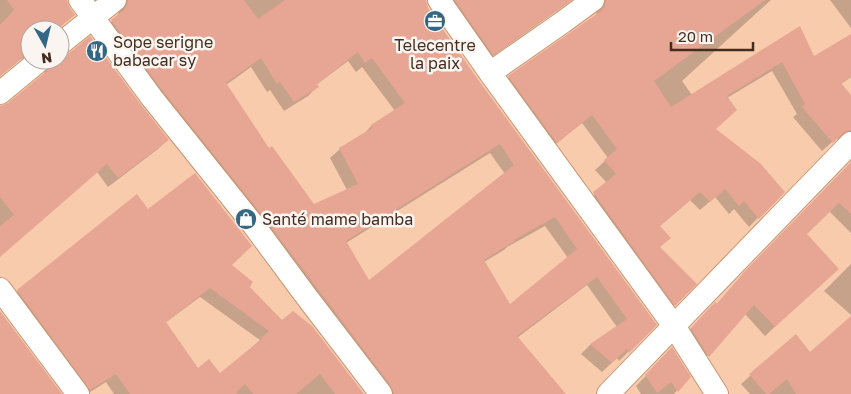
<svg xmlns="http://www.w3.org/2000/svg" width="851" height="394" viewBox="0 0 851 394" font-family="'Golos Text',sans-serif">
  <style>
    .shadow { fill: #0003; fill-rule: evenodd }
    .building { fill: #e7a594; fill-rule: evenodd }
    .lines { fill: none; stroke-linecap: round; stroke-linejoin: round }
    .minor-casing { stroke: #cc9571; stroke-width: 24 }
    .minor { stroke: #fff; stroke-width: 22 }
    .labels { text-anchor: middle; stroke-width: 5; stroke-linejoin: round; paint-order: stroke }
    .poi-label { font-size: 16px; fill: #432d1e; stroke: #fbf5f2; text-anchor: start }
  </style>
  <rect width="100%" height="100%" fill="#f9cbad"/>
  <path class="shadow" d="M0,0H66L73,15L57,30H30V56L21,59L0,76Z
    M115,0H425L427,8L478,81L655,325L619,361L617,358L602,372L581,354L590,345L617,327L587,285L517,338L558,394H381L102,30L118,16L119,8ZM348,61L356,72L362,67L395,111L371,126L363,135L340,149L330,158L347,190L314,205L268,150L226,85L251,67L267,92L270,90L284,111L308,96L317,87L316,85ZM490,153L505,174L368,282L346,243ZM545,226L568,258L510,306L484,262L504,250L507,247Z
    M438,0H572L483,63Z
    M593,0H771L682,81L692,95L799,28L814,58L851,35V77L841,84L851,97V143L845,139H836L831,143L822,151L793,117L797,114L772,71L727,98L715,129L783,192L749,227L734,209L729,214L715,197L700,210L690,200L659,227L669,238L659,248L695,284L665,314L585,203L607,183L595,170L608,158L582,123L547,151L500,86L509,77L596,16L597,9Z
    M830,0H851V28Z
    M60,58L167,140L158,149L108,187L97,172L0,256V108L9,104L44,75L46,60H60Z
    M851,163V233L829,211L806,234L827,278L765,336L745,314L699,365L682,338L715,304L716,305L736,282Z
    M148,211L230,266L248,287L282,322L363,394H114L106,382L87,394L9,300L18,291ZM200,297L260,340L220,375L198,369L165,323Z
    M851,264V315L824,291Z
    M851,318V394H750L741,384L795,336L810,354Z
    M672,349L689,377L674,394H641L636,386Z"/>
  <path class="building" d="M7,0H67L69,7L75,15L56,30H30V51L0,76V25L14,10Z
    M128,0H244L258,19L285,0H426L428,8L479,81L657,325L629,353L627,349L612,363L590,344L627,319L597,277L517,336L566,394H394L391,386L262,215L162,90L111,20L124,10L127,5ZM358,52L365,63L372,58L405,103L371,125L372,128L339,148L358,184L314,204L272,146L269,148L226,83L261,58L277,84L280,82L294,102L319,87L317,84ZM500,144L514,165L369,280L346,241ZM555,217L577,249L510,304L484,260L515,241L514,240Z
    M455,0H571L493,55Z
    M606,0H765L654,81L671,107L800,26L814,56L851,34V76L841,83L851,95V130L847,131L842,134L833,143L802,107L805,104L782,62L727,96L737,110L716,129L761,164L785,192L759,219L744,201L739,206L725,189L710,202L700,192L660,226L671,238L660,247L697,284L675,306L593,192L616,174L604,160L617,149L592,115L557,143L508,76L601,11L605,6Z
    M90,36L142,106L169,140L118,178L107,164L0,257V226L14,215L0,197V106L8,103L48,70L52,65L53,60H60V57L68,54Z
    M851,162V214L839,203L807,234L839,269L775,327L754,305L709,357L691,328L715,302L717,304L745,271Z
    M195,173L252,246L232,265L253,282L250,287L282,320L293,311L312,326L364,394H335L320,374L296,394H253L245,384L236,392L237,394H130L116,374L90,390L17,290L137,194L148,209ZM210,288L269,331L261,338L262,339L220,373L209,359L198,368L166,322Z
    M0,311L62,394H0Z
    M851,316V394H796L787,379L769,394H766L749,374L796,334L810,352Z
    M672,347L691,377L678,392L671,382L657,393L645,375Z"/>
  <g class="lines">
    <g class="minor-casing">
      <path id="minor" d="M80,0L152,98L252,223L306,296L381,394
        M439,0L490,73L674,326L717,394
        M60,44L115,0
        M490,73L563,22L593,0
        M0,93L40,60
        M0,289L78,394
        M608,394L851,143"/>
    </g>
    <use href="#minor" class="minor"/>
  </g>
  <defs>
    <g id="office-disc" transform="scale(1.125)"><circle r="9.5" fill="#336783" stroke="#fbf5f2"/><path d="M-6-3h4V-5.5h4V-3h4V5H-6ZM-1-4.5V-3h2v-1.5ZM-6 0V1H6V0Z" fill="#fff"/></g>
    <g id="restaurant-disc" transform="scale(1.125)"><circle r="9.5" fill="#336783" stroke="#fbf5f2"/><path d="M-5-6h1v4h1v-4h1v4h1v-4h1v5L-1.5 .5V6h-2V.5L-5-1ZM5-6V6H3V1.5H1.5Q1.5-4 5-6Z" fill="#fff"/></g>
    <g id="shop-disc" transform="scale(1.125)"><circle r="9.5" fill="#336783" stroke="#fbf5f2"/><path d="M-5-2.5h2.3a2.7 3.5 0 0 1 5.4 0H5L5.5 6h-11ZM-1.5-2.5h3a1.5 2.3 0 0 0-3 0Z" fill="#fff"/></g>
  </defs>
  <g fill-rule="evenodd">
    <use href="#office-disc" x="435" y="21"/>
    <use href="#restaurant-disc" x="97" y="51"/>
    <use href="#shop-disc" x="246" y="219"/>
  </g>
  <g class="labels">
    <g class="poi-label">
      <text x="113" y="48">Sope serigne<tspan x="113" dy="18">babacar sy</tspan></text>
      <text x="435" y="51" text-anchor="middle">Telecentre<tspan x="435" dy="18">la paix</tspan></text>
      <text x="262" y="225">Santé mame bamba</text>
    </g>
  </g>
  <g transform="translate(45 45) rotate(172)"><circle r="24" fill="#fbf5f2" stroke="#b1a59d"/>
  <path d="M0-4L9 19L0 12L-9 19Z" fill="#336783"/>
  <text y="-8" font-size="14" font-weight="bold" text-anchor="middle" fill="#432d1e">N</text>
  </g>
  <path d="M671 42v8h82v-8" fill="none" stroke="#432d1e" stroke-width="2.5"/>
  <text x="678" y="42" font-size="15" fill="#432d1e" stroke="#fbf5f2" stroke-width="4" paint-order="stroke">20 m</text>
</svg>
